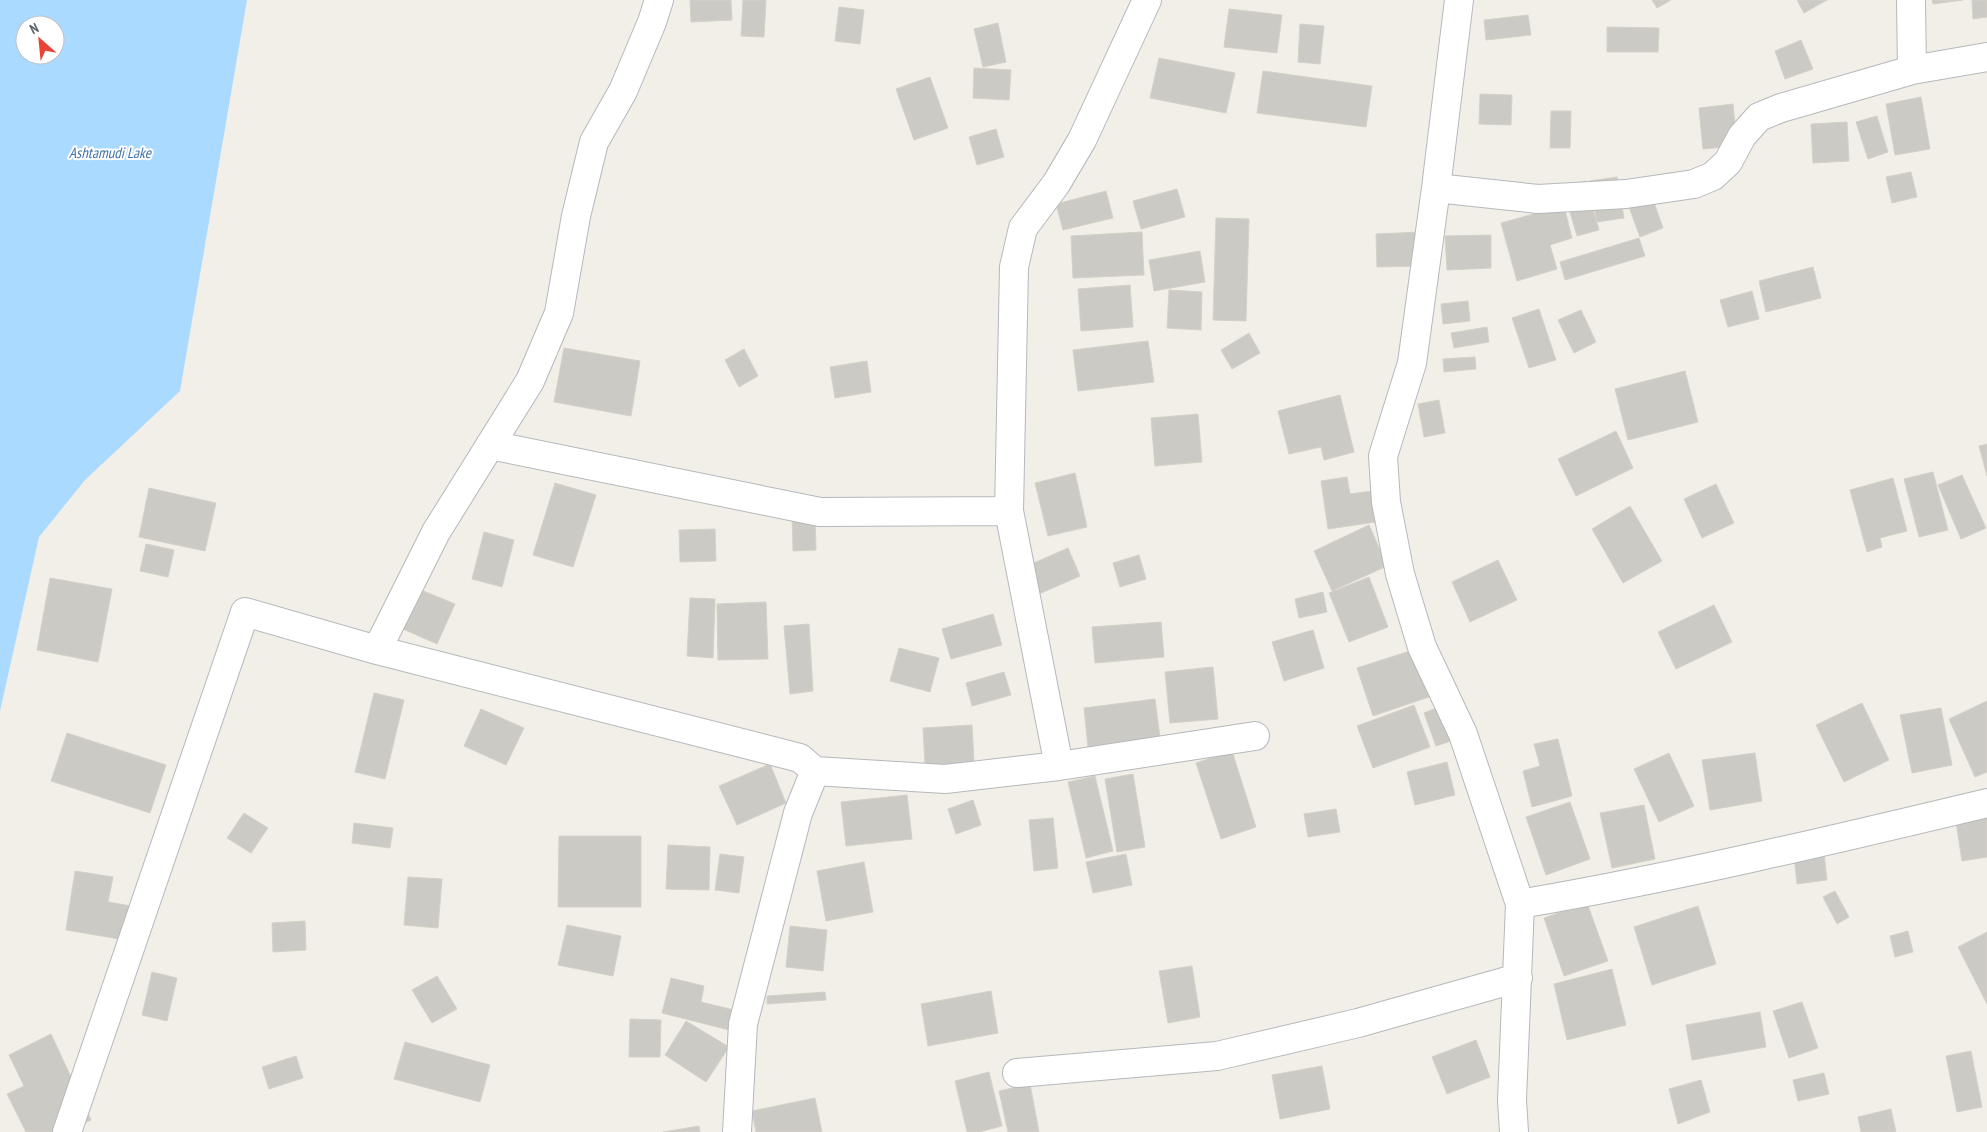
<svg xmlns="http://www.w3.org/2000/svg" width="1987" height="1132" viewBox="0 0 1987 1132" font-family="'PT Sans Narrow',sans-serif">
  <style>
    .water { fill: #aadaff; fill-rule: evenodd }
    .building { fill: #cccac5; stroke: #d6d1c6 }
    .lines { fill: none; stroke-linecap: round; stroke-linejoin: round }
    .street-casing { stroke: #b5b8bc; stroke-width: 30 }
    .street { stroke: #fff; stroke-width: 28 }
    .labels { text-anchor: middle; stroke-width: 4; stroke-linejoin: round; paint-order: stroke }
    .water-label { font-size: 15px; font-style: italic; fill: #4174aa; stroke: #fff }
  </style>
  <rect width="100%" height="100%" fill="#f1efe8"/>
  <path class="water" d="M0,0H247L180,391L85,480L39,537L0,711ZM25,25H55V55H25Z"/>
  <path class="building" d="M690,0H731L732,20L691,22Z
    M743,0H766L764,37L741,36Z
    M1652,0H1671L1657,8Z
    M1797,0H1827L1804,13Z
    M1932,0H1963L1933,4Z
    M1972,0H1987V17L1973,19Z
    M839,7L864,10L860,44L835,41Z
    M1229,9L1282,15L1277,53L1224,47Z
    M1528,15L1531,35L1486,40L1484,20Z
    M998,23L1006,62L983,67L974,29Z
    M1300,24L1324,26L1320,64L1298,62Z
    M1607,27L1659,28L1658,52H1607Z
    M1801,40L1813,69L1785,79L1775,51Z
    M1159,58L1235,73L1226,113L1150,98Z
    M974,68L1011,70L1009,100L973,98Z
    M1263,71L1372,86L1366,127L1257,113Z
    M930,77L948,128L914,140L896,89Z
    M1480,94L1512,95L1511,125L1479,124Z
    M1921,97L1930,149L1895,155L1886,104Z
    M1733,104L1737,146L1703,149L1699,108Z
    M1551,111H1571L1570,148H1550Z
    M1877,116L1888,152L1868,159L1856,122Z
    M1847,122L1849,161L1813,163L1811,124Z
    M996,129L1004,157L977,165L969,137Z
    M1911,172L1917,197L1892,203L1886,177Z
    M1617,177L1624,218L1597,222L1590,181Z
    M1646,180L1663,228L1640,237L1622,188Z
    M1585,181L1599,230L1577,236L1563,188Z
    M1177,189L1185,217L1141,229L1133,201Z
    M1106,191L1113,218L1063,230L1056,204Z
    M1561,194L1572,238L1550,245L1557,269L1517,281L1501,223L1537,213L1534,201Z
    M1216,218L1249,219L1246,321L1213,320Z
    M1142,232L1144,275L1073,278L1071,236Z
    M1420,232L1421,266L1377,267L1376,234Z
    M1491,235V268L1447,270L1445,236Z
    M1639,238L1645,256L1565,280L1560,262Z
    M1200,251L1205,282L1154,291L1149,260Z
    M1813,267L1821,298L1766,312L1759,281Z
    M1130,285L1133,327L1081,331L1078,289Z
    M1169,290L1202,292L1201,330L1167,328Z
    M1752,291L1759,319L1728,327L1720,300Z
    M1468,301L1470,321L1443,324L1441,304Z
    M1539,309L1556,360L1529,368L1512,318Z
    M1581,310L1596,342L1574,353L1558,320Z
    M1487,327L1489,342L1454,348L1451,333Z
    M1249,333L1260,353L1232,369L1221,350Z
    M1148,341L1154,382L1078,391L1073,350Z
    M564,348L640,361L631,416L554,402Z
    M744,349L758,376L739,387L725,360Z
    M1475,357L1476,369L1444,372L1443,359Z
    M867,361L871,392L835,398L830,367Z
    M1685,371L1698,422L1628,440L1615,389Z
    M1340,395L1354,452L1324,460L1321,447L1289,454L1278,411Z
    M1439,400L1445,433L1424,437L1418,404Z
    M1198,414L1202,462L1155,466L1151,418Z
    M1616,431L1633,468L1576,496L1558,459Z
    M1987,444V476L1979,446Z
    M1933,472L1948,530L1919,537L1904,479Z
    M1075,473L1087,527L1048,536L1035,483Z
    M1962,475L1986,528L1961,539L1938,485Z
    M1347,477L1350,494L1372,491L1376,522L1328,529L1321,481Z
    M1893,478L1907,531L1880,538L1882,547L1867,552L1850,490Z
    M555,483L596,495L573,567L533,555Z
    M1716,484L1734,523L1702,538L1684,499Z
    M149,488L216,503L205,551L139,537Z
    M1630,506L1662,561L1623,583L1592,529Z
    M815,513L816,550L793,551L792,514Z
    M1369,525L1387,566L1332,591L1314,551Z
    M715,529L716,561L680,562L679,530Z
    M484,532L514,540L502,587L472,579Z
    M146,544L174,550L168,577L140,571Z
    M1068,548L1080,576L1039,594L1027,566Z
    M1139,555L1146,579L1120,587L1113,563Z
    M1498,560L1517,600L1470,622L1452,582Z
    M1369,577L1388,627L1349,642L1329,593Z
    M50,578L112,589L98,662L37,650Z
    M421,590L455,604L437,644L403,629Z
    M1323,592L1327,612L1299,618L1295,599Z
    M690,598L715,599L713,658L687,656Z
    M766,602L768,659L718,660L717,604Z
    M1714,605L1732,642L1676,669L1658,632Z
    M993,614L1002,645L951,659L942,629Z
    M1161,622L1164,657L1095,663L1092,627Z
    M809,624L813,691L790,694L784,626Z
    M1313,630L1324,668L1284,681L1272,642Z
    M899,648L939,658L930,692L890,681Z
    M1413,650L1429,697L1373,716L1357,668Z
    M1213,667L1218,719L1170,723L1165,672Z
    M1004,672L1011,695L972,706L966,683Z
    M374,693L404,700L385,779L355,772Z
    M1155,699L1160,737L1088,747L1084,708Z
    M1987,701V772L1975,777L1949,719Z
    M1862,703L1889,760L1844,782L1816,725Z
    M1414,705L1430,747L1373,768L1357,726Z
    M1441,706L1454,740L1436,746L1424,713Z
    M1941,708L1952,765L1912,773L1900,715Z
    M481,709L524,728L506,765L464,746Z
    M972,725L974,763L925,766L923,728Z
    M67,733L166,765L150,813L51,781Z
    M1558,739L1572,796L1532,807L1523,771L1540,766L1534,744Z
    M1232,751L1256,827L1221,839L1196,763Z
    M1669,753L1694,806L1659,822L1634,769Z
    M1755,753L1762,801L1710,810L1702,760Z
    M1447,762L1455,795L1415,805L1407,772Z
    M770,764L786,803L737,825L719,786Z
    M1133,774L1145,847L1117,852L1105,779Z
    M1095,776L1113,851L1086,858L1068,782Z
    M907,795L912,839L846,846L841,802Z
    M973,800L981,825L956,834L948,809Z
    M1570,802L1590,859L1546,875L1526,817Z
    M1644,805L1655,859L1612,868L1600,813Z
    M1336,809L1340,832L1308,837L1304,814Z
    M1987,811V857L1962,861L1955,816Z
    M244,813L268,828L251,853L227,838Z
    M1053,818L1058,868L1034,871L1029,820Z
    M354,823L393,828L390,848L352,843Z
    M559,836H641V907H558Z
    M668,845L710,847L709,890L666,889Z
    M1824,853L1827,880L1797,884L1794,856Z
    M720,854L744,857L739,893L715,890Z
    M1126,854L1132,885L1093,893L1086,862Z
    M864,862L873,912L826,921L817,871Z
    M75,871L113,877L108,902L137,907L131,941L66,930Z
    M408,877L442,879L438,928L404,925Z
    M1835,891L1849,917L1837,924L1823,897Z
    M1587,903L1608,961L1564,976L1544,918Z
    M1698,906L1716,964L1652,985L1634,927Z
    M305,921L306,950L273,952L272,923Z
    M567,925L621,936L613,976L558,965Z
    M790,926L827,930L823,971L786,967Z
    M1908,931L1913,952L1895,957L1890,936Z
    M1987,932V1004L1958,947Z
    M1192,966L1200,1017L1168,1023L1159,971Z
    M1612,969L1626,1025L1567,1040L1554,984Z
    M152,972L177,978L167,1021L142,1015Z
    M437,976L457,1009L432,1023L412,990Z
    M671,978L704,986L701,1002L734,1010L729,1030L662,1013Z
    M991,991L998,1033L928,1046L921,1004Z
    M825,992L826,1000L767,1004V996Z
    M1802,1002L1818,1048L1789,1058L1773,1011Z
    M1760,1012L1766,1047L1692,1060L1686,1025Z
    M630,1019L661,1020L660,1057H629Z
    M686,1021L729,1047L706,1082L665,1055Z
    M51,1034L91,1120L65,1132H26L7,1094L24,1086L9,1055Z
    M1476,1040L1490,1077L1447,1094L1432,1057Z
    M405,1042L490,1065L480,1102L394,1079Z
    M1971,1051L1982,1107L1957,1112L1946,1056Z
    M296,1056L303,1078L269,1089L262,1067Z
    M1322,1066L1330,1109L1280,1119L1272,1075Z
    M989,1072L1002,1126L979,1132H967L955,1081Z
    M1824,1073L1829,1094L1798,1101L1793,1080Z
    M1701,1080L1710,1112L1678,1124L1669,1089Z
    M1030,1084L1039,1132H1008L999,1091Z
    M815,1098L822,1132H756L752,1111Z
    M1891,1109L1896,1132H1861L1858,1117Z
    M699,1126L700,1132H663Z"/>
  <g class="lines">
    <g class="street-casing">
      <path id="street" d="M1459,0L1436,188L1412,363L1383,456L1386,502L1400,574L1422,647L1463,734L1520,904L1512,1100L1514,1132
        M1911,0L1912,70
        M1436,188L1538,199L1626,194L1694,184L1713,176L1728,162L1742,136L1759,117L1781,108L1912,70L1987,57
        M490,445L820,512L1009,511
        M377,650L436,532L530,381L559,313L576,216L594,142L623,91L652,22L659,0
        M1059,766L1009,511L1014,267L1023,228L1056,184L1082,140L1147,0
        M815,771L945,779L1059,766L1255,736
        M1520,904C1677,877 1832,840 1987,803
        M1017,1073L1217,1056L1358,1023L1518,978
        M67,1132L245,612L377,650L800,758L815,771L798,813L743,1024L737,1132"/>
    </g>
    <use href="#street" class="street"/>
  </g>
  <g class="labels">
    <g class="water-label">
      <text x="110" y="158">Ashtamudi Lake</text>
    </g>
  </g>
  <g transform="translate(40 40) rotate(333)"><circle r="24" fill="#ffffff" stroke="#bfc1c3"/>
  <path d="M0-4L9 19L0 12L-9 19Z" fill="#ea4335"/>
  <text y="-8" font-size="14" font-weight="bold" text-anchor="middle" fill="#5f6368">N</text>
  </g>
</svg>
